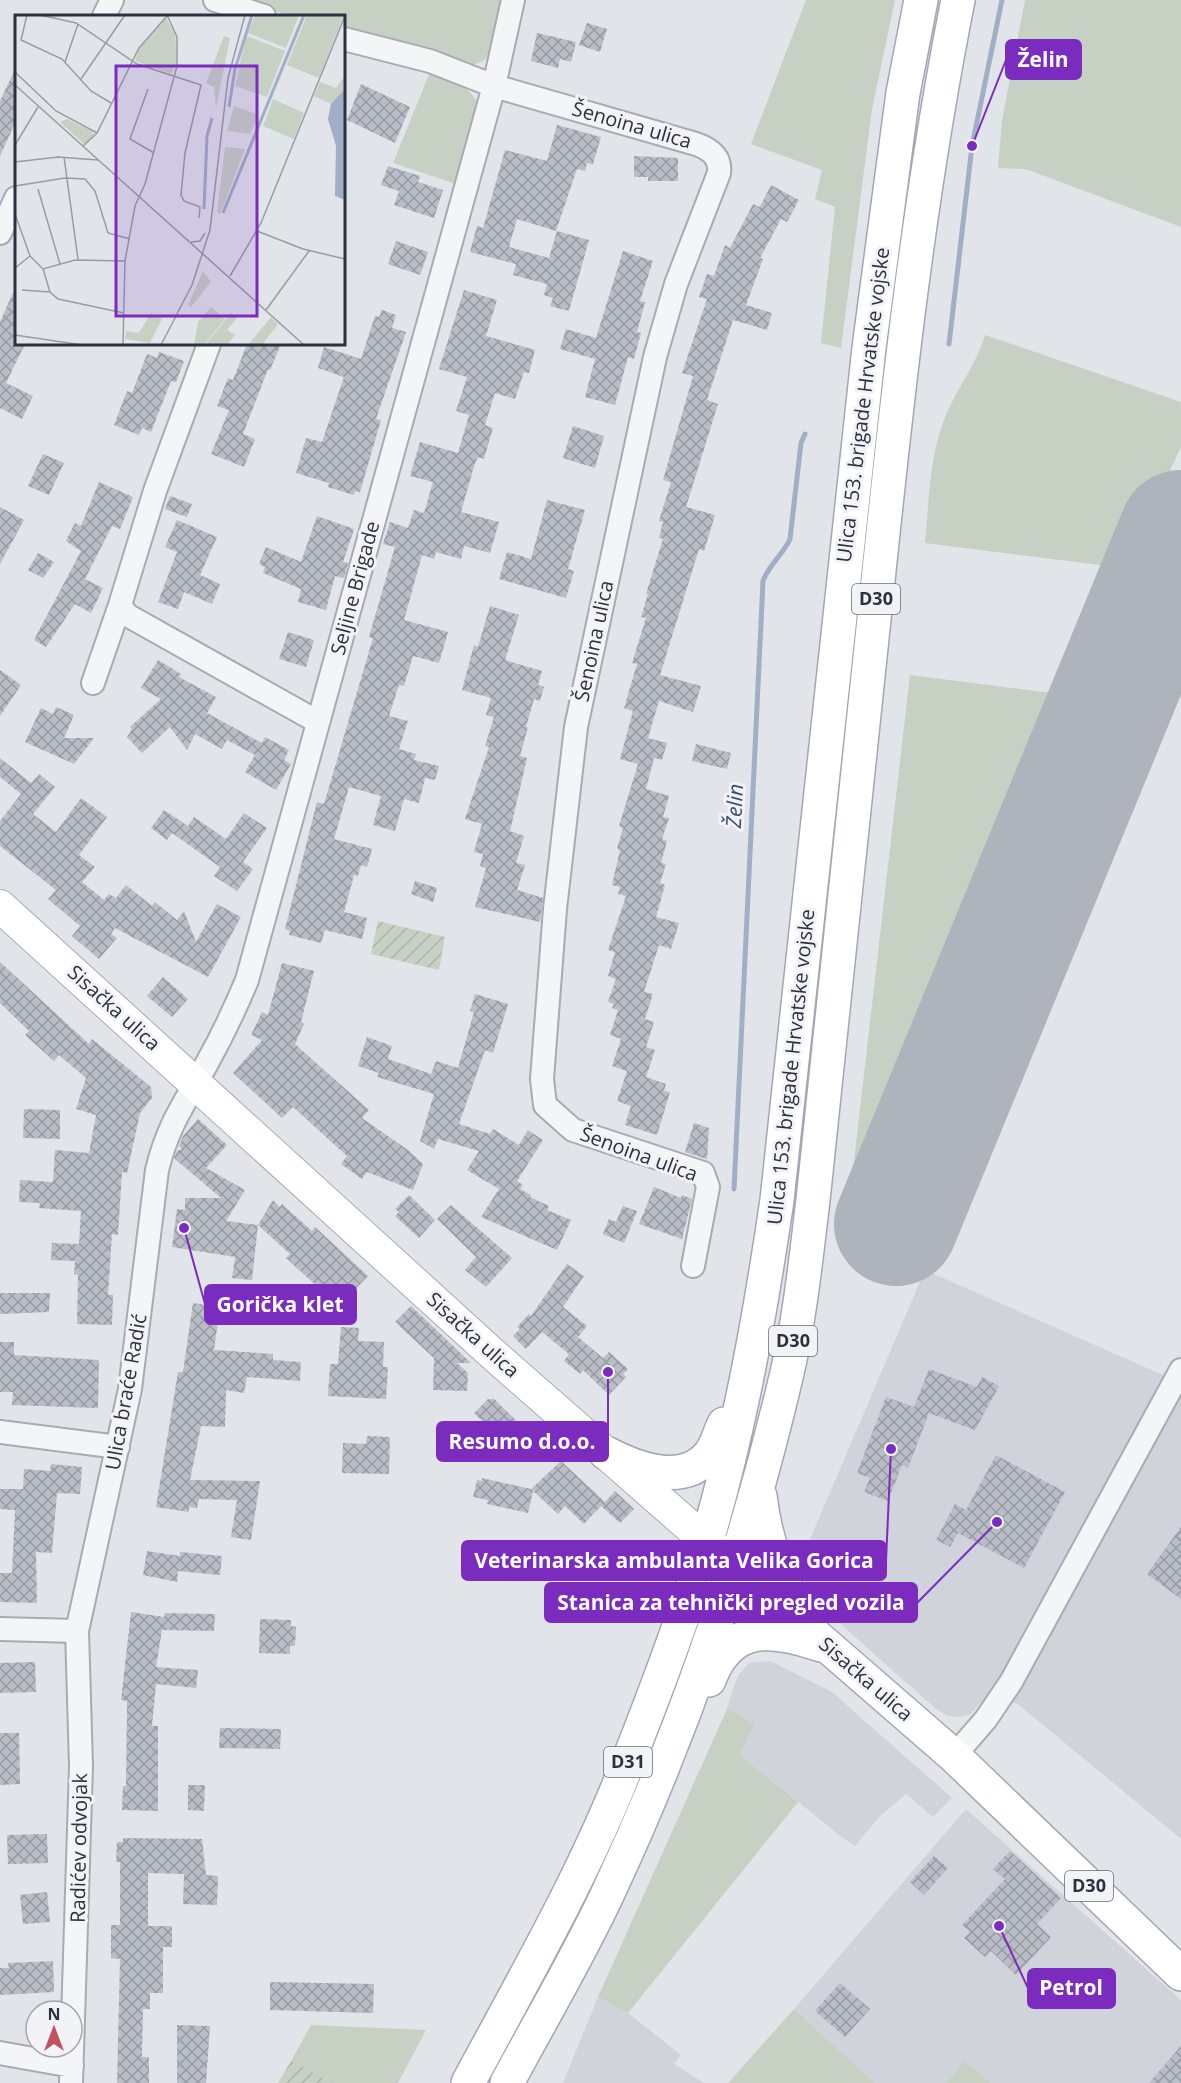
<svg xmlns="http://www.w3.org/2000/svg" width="1181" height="2083" viewBox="0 0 1181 2083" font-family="'Open Sans',sans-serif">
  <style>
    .built { fill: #d0d3da }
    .green { fill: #c6d1c3 }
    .garden { fill: url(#garden-furrows) }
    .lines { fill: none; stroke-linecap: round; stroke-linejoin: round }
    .stream { stroke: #a0afc5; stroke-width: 5 }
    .runway { stroke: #aeb3bc; stroke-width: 124 }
    .building { fill: url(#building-cross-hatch) }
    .minor-casing { stroke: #a7abb2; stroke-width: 26 }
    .secondary-casing { stroke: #a7abb2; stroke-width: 34 }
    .primary-casing { stroke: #a2a7b3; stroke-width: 36 }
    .minor { stroke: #f4f5f7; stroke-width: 22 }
    .secondary { stroke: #fff; stroke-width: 32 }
    .primary { stroke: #fff; stroke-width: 33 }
    .labels { text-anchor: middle; stroke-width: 6; stroke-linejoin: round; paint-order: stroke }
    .shield { fill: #f1f3f6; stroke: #666b75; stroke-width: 1.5 }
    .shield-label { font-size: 18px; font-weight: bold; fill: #2b313e }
    .street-label { font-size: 20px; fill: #2b313e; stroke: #f1f3f6 }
    .water-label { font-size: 21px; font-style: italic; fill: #3a4d6e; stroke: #f1f3f6 }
    .inset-river { fill: none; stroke: #a0afc5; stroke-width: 3 }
    .inset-road { fill: none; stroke: #989ca4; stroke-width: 1.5 }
    .view { fill: #7b2cbf; fill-opacity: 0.15; stroke: #7b2cbf; stroke-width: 3 }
    .inset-edge { fill: none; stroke: #2b313e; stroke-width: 3 }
    .leader { fill: none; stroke: #7b2cbf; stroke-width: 2 }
    .callout-dot { fill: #7b2cbf; stroke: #f1f3f6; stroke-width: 2 }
    .callout { fill: #7b2cbf; stroke: #7b2cbf; stroke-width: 2 }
    .callout-label { font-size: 21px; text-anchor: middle; font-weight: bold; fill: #fff }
  </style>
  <defs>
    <pattern id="garden-furrows" width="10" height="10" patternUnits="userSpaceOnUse" patternTransform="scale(1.5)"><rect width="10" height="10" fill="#c6d1c3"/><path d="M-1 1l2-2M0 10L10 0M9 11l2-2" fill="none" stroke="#aab4a9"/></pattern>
    <pattern id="building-cross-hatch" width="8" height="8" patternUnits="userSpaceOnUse" patternTransform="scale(1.5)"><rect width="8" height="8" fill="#b9bdc5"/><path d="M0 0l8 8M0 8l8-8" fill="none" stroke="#979aa1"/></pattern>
  </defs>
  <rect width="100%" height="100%" fill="#e1e4e8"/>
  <path class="built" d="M925,1270L1181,1383V1839L1019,1705L992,1692L970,1714L959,1717L948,1716L936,1709L810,1597L785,1553L808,1544Z
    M770,1661L832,1692L952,1798L933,1817L906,1794L880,1816L855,1846L843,1838L740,1755L727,1709L732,1692L739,1674L749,1663Z
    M966,1809L1181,2000V2083H991L964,2061L946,2083H875L794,2009Z
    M598,1997L628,2013L681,2055L674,2064L704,2083H563Z"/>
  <path class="green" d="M238,0H502L488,55L485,60L473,65L344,30V16H291Z
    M806,0H895L872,109L841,348L821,343L835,207L815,199L822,170L751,144Z
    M1025,0H1181V227L1026,169L998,168L1002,121Z
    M430,72C449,78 466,83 477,102L456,184L393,163Z
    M985,335L1181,402V447L1124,568L925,543C929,504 929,460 943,423C954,392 976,366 985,335Z
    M910,675L1076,696L872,1240L858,1231L848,1213Z
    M727,1709L754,1724L740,1755L798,1802L628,2013L598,1997Z
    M794,2009L875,2083H728Z
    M311,2025L426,2030L398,2083H333L291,2061Z
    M964,2061L991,2083H946Z"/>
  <path class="garden" d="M378,921L445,937L439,970L371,954Z
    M291,2061L333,2083H278Z"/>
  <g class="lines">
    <path class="stream" d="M949,344L972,146L1002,0
      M734,1189L763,581C769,564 783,555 790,539L801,443L805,434"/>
    <path class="runway" d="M896,1224L1181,532"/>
  </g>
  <path class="building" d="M587,23L607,29L600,52L579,45Z
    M537,33L576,42L571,62L560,59L558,68L531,61Z
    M16,67V121L0,156V101Z
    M361,84L410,107L395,143L347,120Z
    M557,125L601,137L593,164L587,163L585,171L577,169L556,231L517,219L509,247L549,258L557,231L589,240L569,311L550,306L553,298L544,295L547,284L513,275L516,264L470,252L477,226L483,228L505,150L547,161Z
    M634,156L678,158V181H648V177H634Z
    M388,166L420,176L418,182L443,190L434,218L394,205L399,191L381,185Z
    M771,185L799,200L787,222L781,219L760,258L763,259L746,305L772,313L767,330L733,320L707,400L718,404L686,507L715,515L704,551L699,549L660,675L701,686L693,712L659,701L648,738L667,743L662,760L654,758L646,789L669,796L663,817L669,818L662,839L667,841L661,863L666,864L660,883L665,885L656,917L679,923L671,949L659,945L644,992L653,994L645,1019L654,1022L646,1047L655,1050L646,1077L666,1084L664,1091L670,1092L657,1135L625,1125L631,1106L617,1101L627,1071L612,1066L621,1039L610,1035L618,1010L612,1008L614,1004L608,1002L616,979L608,976L615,952L608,950L626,896L618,894L620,887L612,885L620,850L617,849L623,828L619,826L638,764L620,759L633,711L624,708L637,664L632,663L646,618L641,617L648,594H646L663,539L659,538L663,522L659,521L671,482L663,480L693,376L682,373L707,299L699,297L707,274L714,276L725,245L730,248L753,204L760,207Z
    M396,241L428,252L420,275L388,264Z
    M623,251L653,261L640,301L645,302L637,332L641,333L634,359L628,357L615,405L585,397L595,359L560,349L566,329L596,338Z
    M16,286V344H25L6,383L33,396L22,419L0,408V322Z
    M464,290L497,300L486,336L535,350L529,373L524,372L515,399L495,393L485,425L493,428L484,459L478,457L475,463L461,512L499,522L490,553L464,546L461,559L436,552L434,559L422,555L404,620L448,632L439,663L413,656L404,686L399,685L389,716L408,721L399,749L416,754L414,760L439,766L435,780L425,778L419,803L404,799L395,831L373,825L381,796L349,787L334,839L372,849L367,867L361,865L358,876L354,875L344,912L367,918L362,939L325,930L321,943L289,935L290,931L285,929L317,802L324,804L373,638L369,637L395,547L383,544L390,522L408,528L414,510L424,513L433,482L410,476L420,442L458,453L469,415L456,411L467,377L439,369Z
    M382,310L396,315L392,328L406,332L376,419L381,420L360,492L355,491L354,495L328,487L329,483L296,473L306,438L322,442L344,377L318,368L324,347L361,359L375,316L379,317Z
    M247,344H281L270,370L268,369L243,434L255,439L244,467L211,454L229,410L217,406L228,378L233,380Z
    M159,352L184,361L176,382L171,381L151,432L142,428L139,435L114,425L127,391L132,393L147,354L157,358Z
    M573,426L604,436L595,468L563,458Z
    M43,454L64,463L49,495L28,486Z
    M99,482L133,497L120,529L112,526L85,579L103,588L91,613L75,604L46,647L34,640L81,551L66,541L75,523L81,526Z
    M170,496L192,504L187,517L165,509Z
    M547,500L585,510L568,569L574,571L566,598L499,579L507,552L531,559Z
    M0,507L24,520L0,564Z
    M317,516L354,529L343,562L348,563L344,578L335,576L326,610L298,602L301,589L263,573L265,567L259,564L266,547L301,562Z
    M177,520L217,537L200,575L220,584L212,604L184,592L178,609L158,602L177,552L165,547Z
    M38,553L54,562L43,578L28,570Z
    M490,606L519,615L505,660L542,671L538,685L544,687L540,701L534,699L526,727H528L520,756L527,758L510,831L524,836L516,863L525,865L517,890L543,898L540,922L475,907L486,868L480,866L483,854L474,852L482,824L465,819L489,747L485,746L494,717L486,715L491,698L462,690L474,645L478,647Z
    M288,632L314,640L306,667L279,659Z
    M158,660L181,674L179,677L216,697L207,713L262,743L265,737L289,750L284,760L291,764L276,790L245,772L255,755L227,740L222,749L195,734L187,750L170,727L142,753L127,737L132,729L130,727L161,699L141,688Z
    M0,670L21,685L0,716Z
    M56,707L74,715L64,738H94L74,764L25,742L41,708L53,714Z
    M696,744L731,753L727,769L692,761Z
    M0,758L31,783L39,774L55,787L33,814L56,832L81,798L107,817L79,855L95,867L82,882L104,900L109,894L116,898L126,885L152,906L155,902L177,920L184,911L196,942L217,904L241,917L208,977L115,928L111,934L117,938L99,959L72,936L80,926L48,899L56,890L0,846V821L21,794L0,777Z
    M164,810L188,826L194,817L226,839L244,813L267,828L243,862L253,869L237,891L214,876L220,867L172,833L167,840L151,828Z
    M415,881L437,888L433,902L411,894Z
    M0,962L89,1044L92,1039L151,1087L152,1098L140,1113L127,1173L122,1172L118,1235L112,1234L108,1295H113L112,1325L77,1324L78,1275L74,1274L75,1261L51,1260L52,1243L79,1244L81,1211L39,1208L40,1203L19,1202L20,1180L53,1182L55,1150L89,1153L96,1115L76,1109L86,1078L59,1055L54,1061L25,1035L29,1031L0,1003Z
    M282,963L314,971L301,1022L304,1024L295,1044L369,1110L362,1118L408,1150L423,1164L413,1190L367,1172L362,1179L341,1164L347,1156L293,1107L282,1118L233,1073L262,1040L251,1035L262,1012L268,1015Z
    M163,977L188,999L172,1017L147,996Z
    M475,994L508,1004L493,1053L485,1050L459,1124L490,1134L493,1129L519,1145L528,1130L543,1140L517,1181L523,1185L520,1189L531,1195L530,1197L549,1206L547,1210L571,1220L557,1250L481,1217L499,1189L467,1170L479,1151L438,1139L434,1149L420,1141L434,1094L377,1077L379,1073L358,1066L367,1037L392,1046L388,1059L431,1074L436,1061L458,1068L474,1012L470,1011Z
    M24,1109L60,1110V1139L23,1138Z
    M198,1119L227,1145L206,1168L245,1190L226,1221L258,1225L252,1280L232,1278L235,1257L172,1247L177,1209L185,1210V1198H221L174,1158L177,1151L182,1149L179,1146L183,1136Z
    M694,1123L709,1128L707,1159L685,1152Z
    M654,1187L681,1198L682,1195L692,1199L682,1239L639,1224Z
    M409,1195L435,1220L419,1238L395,1216L399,1212L395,1209Z
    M273,1200L280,1207L282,1204L312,1231L315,1227L368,1276L342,1303V1324H322V1308L282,1307L283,1289H320L286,1258L290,1254L258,1225Z
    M451,1205L512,1258L486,1287L465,1270L476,1257L437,1219Z
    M623,1206L637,1211L624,1243L603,1234L609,1219L616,1222Z
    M567,1264L584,1276L563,1307L587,1326L578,1337L603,1358L609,1352L628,1369L623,1374L626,1377L609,1395L583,1370L580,1374L564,1361L569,1354L542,1332L526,1349L513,1336L520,1329L517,1327L529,1314L531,1316Z
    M0,1293H50L49,1312L0,1314Z
    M193,1303L220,1307L214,1350L273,1354V1360L301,1362L300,1381L247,1377L244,1393L226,1390L225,1427L201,1426L190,1480L260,1481L251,1540L231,1537L237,1500L199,1499L197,1508L189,1507V1512L156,1507L178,1372H183Z
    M411,1306L471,1363H457L468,1373L467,1391L433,1390L434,1358L395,1322Z
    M341,1327L359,1328L358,1341L384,1342L383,1367H388L386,1399L328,1396L330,1364H338Z
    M0,1342H14V1355L99,1360L98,1408L12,1405L13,1392H0Z
    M929,1369L977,1387L982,1377L999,1386L975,1430L929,1413L908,1468L902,1465L888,1501L864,1492L870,1478L857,1473L886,1397L914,1407Z
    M488,1399H494L523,1427L505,1444L474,1413Z
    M367,1436L390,1437L389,1474L342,1473L343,1443L366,1444Z
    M996,1455L1065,1492L1024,1568L958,1533L950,1547L936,1540L955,1504L966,1510Z
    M561,1461L605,1502L615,1491L634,1509L620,1523L601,1506L584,1524L565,1506L558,1514L533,1491L528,1513L487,1504L488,1500L473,1497L477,1480L482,1481V1478L531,1489Z
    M51,1464L82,1467L80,1494L57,1493L52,1553L36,1552L37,1603L0,1602V1573H12L15,1510L0,1509V1489H23L24,1469L50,1471Z
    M1181,1527V1599L1147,1574Z
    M147,1551L180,1556V1552L222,1556L220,1575L178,1571L177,1582L143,1575Z
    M131,1612L164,1617L165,1613L215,1614L214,1631L162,1630L156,1667L198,1670L196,1688L156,1684L152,1726H158V1811L122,1810L123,1786H126L127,1701L121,1700Z
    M260,1619L291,1620V1626L296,1627L295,1646H290V1654L259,1653Z
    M35,1662L36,1692L0,1693V1663Z
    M220,1728L281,1729L280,1749L219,1748Z
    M0,1733H19L20,1784L0,1785Z
    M188,1785H205L204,1811L188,1810Z
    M47,1834L48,1863L8,1864L7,1835Z
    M123,1838L202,1839L206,1875L218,1876L217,1905L183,1904L184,1874L148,1873V1926H172V1947H163V1993H150V2009H143L142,2057H149V2083H117L120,1959L111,1958V1925H120V1862H116L117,1842H123Z
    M1010,1851L1061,1898L1037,1924L1051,1937L1016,1975L991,1951L985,1957L964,1938L970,1932L962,1925L1005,1879L993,1869Z
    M934,1856L948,1868L924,1895L910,1882Z
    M47,1892L50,1922L23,1924L20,1895Z
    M53,1961L54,1992L0,1995V1968H9L8,1963Z
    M270,1982L374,1984L373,2013L270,2010Z
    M840,1983L870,2009L845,2037L815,2011Z
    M177,2025L210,2026L206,2083H177Z
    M1181,2046V2083H1149Z"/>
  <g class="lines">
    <g class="minor-casing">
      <path id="minor" d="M215,0L264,16
        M104,16L112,0
        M344,39L430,61L494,86L696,144C710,149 721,157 719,173L676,284L655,357L576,727L555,909L542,1079L545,1105L573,1130L703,1173L708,1187L693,1266
        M0,233L16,198
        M209,344L155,491L120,605L127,615L318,722
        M93,683L120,605
        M0,1432L118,1447
        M0,1629L77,1631
        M954,1756L986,1719L1011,1682L1181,1370
        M0,2053L72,2066
        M71,2083L81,1766L77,1631L130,1389L157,1170C168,1125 184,1104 206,1065C221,1038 235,1009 247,980L494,86L513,0"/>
    </g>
    <g class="secondary-casing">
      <path id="secondary" d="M0,906L496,1357L705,1540"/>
    </g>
    <g class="primary-casing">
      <path id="primary" d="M606,1453C636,1469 684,1487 710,1454C717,1445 719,1434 724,1424
        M760,1496C765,1538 777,1574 797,1611
        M718,1551L954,1756L1181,1974
        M709,1680C730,1623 771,1628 821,1645
        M468,2083C520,1986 576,1889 618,1787C644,1722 670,1655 692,1588C734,1462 758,1330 777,1200L869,348L903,93L921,0
        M507,2083C540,2021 577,1959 607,1895C685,1729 745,1552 787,1373C800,1317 806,1258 813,1200C833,1013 853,826 872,638C894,425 916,211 958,0"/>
    </g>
    <use href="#minor" class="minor"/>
    <use href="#secondary" class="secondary"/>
    <use href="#primary" class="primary"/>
  </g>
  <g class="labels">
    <g class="shield">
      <rect x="852" y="584" width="48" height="30" rx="4.5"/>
      <rect x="769" y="1326" width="48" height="30" rx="4.5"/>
      <rect x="604" y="1747" width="48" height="30" rx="4.5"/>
      <rect x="1065" y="1871" width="48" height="30" rx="4.5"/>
    </g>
    <g class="shield-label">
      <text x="876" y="605">D30</text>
      <text x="793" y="1347">D30</text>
      <text x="628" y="1768">D31</text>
      <text x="1089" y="1892">D30</text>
    </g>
    <g class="street-label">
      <text transform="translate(632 125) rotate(16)" y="7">Šenoina ulica</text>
      <text transform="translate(863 405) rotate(-83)" y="7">Ulica 153. brigade Hrvatske vojske</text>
      <text transform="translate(355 588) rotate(-75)" y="7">Seljine Brigade</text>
      <text transform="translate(594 641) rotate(-78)" y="7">Šenoina ulica</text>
      <text transform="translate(114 1008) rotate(42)" y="7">Sisačka ulica</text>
      <text transform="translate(791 1067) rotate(-84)" y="7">Ulica 153. brigade Hrvatske vojske</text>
      <text transform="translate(639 1154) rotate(20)" y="7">Šenoina ulica</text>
      <text transform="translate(473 1335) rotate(42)" y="7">Sisačka ulica</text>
      <text transform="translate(126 1392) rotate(-80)" y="7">Ulica braće Radić</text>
      <text transform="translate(866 1679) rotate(41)" y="7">Sisačka ulica</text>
      <text transform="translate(79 1848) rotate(-89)" y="7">Radićev odvojak</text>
    </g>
    <g class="water-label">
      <text transform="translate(735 806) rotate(-87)" y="7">Želin</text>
    </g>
  </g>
  <g transform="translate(15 15)">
    <rect width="330" height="330" fill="#e1e4e8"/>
    <path d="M240,0H284L271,33L233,18ZM292,0H329L304,63L272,50ZM151,3L160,19L162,45L157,59L120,46L124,34ZM209,21L215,23L201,93L199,72L191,68ZM231,21L270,36L252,82L220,71ZM330,61V74L316,89L299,81L305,67L321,73ZM258,84L289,98L279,124L248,111ZM219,91L244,100L235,119L212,116ZM52,104L76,116L79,120L69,129L45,107ZM210,132L230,134L205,200L202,196ZM188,256L196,267L176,292L173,290ZM196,292L210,304L189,330H179L183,307ZM216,298L222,303L212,315L220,320L212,330H190ZM256,302L263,309L247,330H233Z" fill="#c6d1c3"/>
    <path d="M136,298L147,304L135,328L110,324L111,316L124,318Z" fill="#c6d1c3"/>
    <path d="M330,74V185L320,181L321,131L313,104L316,89Z" fill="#a0afc5"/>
    <path class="inset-river" d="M214,92L220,54L237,0M189,194L192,121L197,103M208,198L289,0"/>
    <path class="inset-road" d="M12,0L6,25L47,44L76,76L96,88M25,0L61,8L122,49L186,70L170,138L166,180L169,186L185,192L184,203M50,47L63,9M0,57L41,96L82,118M66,64L110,0M0,70L289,330M133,74L115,124L139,138M0,130L23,92M68,131L82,118L124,33L152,1M49,142L63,244M0,147L43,142L83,145M0,171L50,163L70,164L80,176L93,218L115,224M23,174L45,249M0,199L15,241L0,253M242,216L288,234L330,244M176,227L185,226L190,218M15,241L28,254L60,245L110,246M28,254L35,277L43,284L109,298M215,261L246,208L330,1M7,275L35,277M251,295L294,236M0,320L67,330M108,330L110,246L120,191L130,169L162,51V22L152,0M146,330L177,270L195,215L213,63L230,0"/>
    <path class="view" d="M101,51H242V301H101Z"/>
    <rect width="330" height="330" class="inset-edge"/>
  </g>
  <path class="leader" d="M972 146L1006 60M184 1228L205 1304M608 1372L608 1442M891 1449L886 1561M997 1522L917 1603M999 1926L1028 1988"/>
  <g class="callout-dot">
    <circle cx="972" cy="146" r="6"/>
    <circle cx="184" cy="1228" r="6"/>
    <circle cx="608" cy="1372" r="6"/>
    <circle cx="891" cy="1449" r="6"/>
    <circle cx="997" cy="1522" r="6"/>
    <circle cx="999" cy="1926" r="6"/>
  </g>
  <g class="callout">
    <rect x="1006" y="40" width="75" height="39" rx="6"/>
    <rect x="205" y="1285" width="151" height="39" rx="6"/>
    <rect x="437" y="1422" width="171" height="39" rx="6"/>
    <rect x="462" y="1541" width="424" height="39" rx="6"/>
    <rect x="545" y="1583" width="372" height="39" rx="6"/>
    <rect x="1028" y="1969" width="87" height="39" rx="6"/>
  </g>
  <g class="callout-label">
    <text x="1043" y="67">Želin</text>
    <text x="280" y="1312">Gorička klet</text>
    <text x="522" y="1449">Resumo d.o.o.</text>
    <text x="674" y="1568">Veterinarska ambulanta Velika Gorica</text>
    <text x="731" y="1610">Stanica za tehnički pregled vozila</text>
    <text x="1071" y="1995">Petrol</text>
  </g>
  <g transform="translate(54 2029)"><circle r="28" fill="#f1f3f6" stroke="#a2a5ac" stroke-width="1.5"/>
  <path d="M0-4.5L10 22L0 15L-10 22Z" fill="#c0535c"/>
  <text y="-9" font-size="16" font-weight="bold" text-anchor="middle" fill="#2b313e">N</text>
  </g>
</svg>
